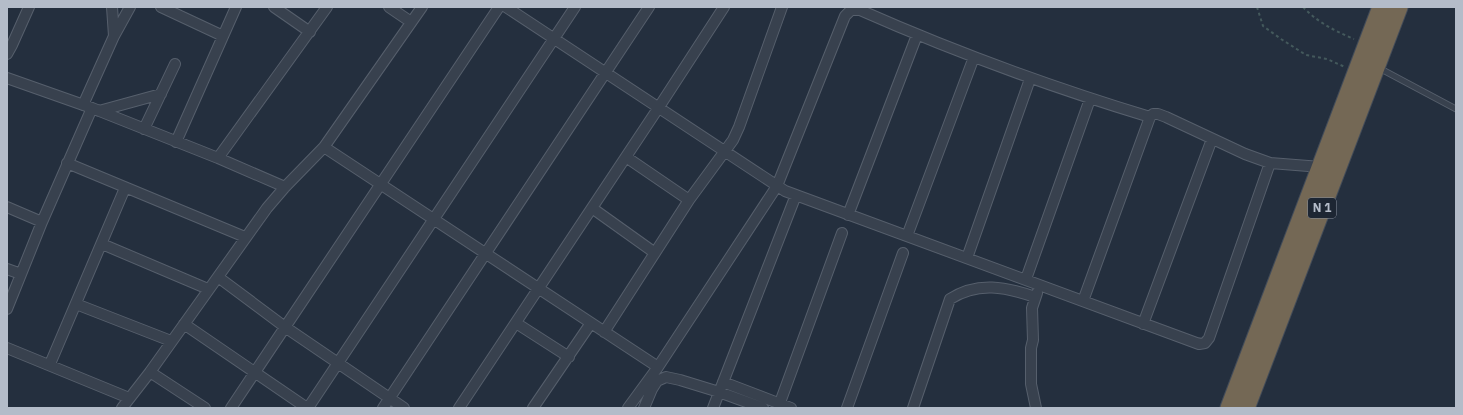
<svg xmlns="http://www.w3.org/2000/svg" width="1463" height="415" viewBox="0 0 1463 415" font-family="'IBM Plex Sans',sans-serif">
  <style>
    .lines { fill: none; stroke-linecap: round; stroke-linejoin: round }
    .lane-casing { stroke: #565f6c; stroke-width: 7 }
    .street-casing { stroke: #565f6c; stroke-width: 12 }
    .highway-casing { stroke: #434c59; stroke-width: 21 }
    .path { stroke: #44595c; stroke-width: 2; stroke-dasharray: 3 3; stroke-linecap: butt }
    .lane { stroke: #38414e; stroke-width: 5 }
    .street { stroke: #38414e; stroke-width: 10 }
    .highway { stroke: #746855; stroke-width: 19 }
    .labels { text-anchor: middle; stroke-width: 3.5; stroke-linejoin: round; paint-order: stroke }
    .shield { fill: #1d2633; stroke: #878f9c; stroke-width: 1 }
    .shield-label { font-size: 12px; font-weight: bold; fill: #b4bcc9 }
  </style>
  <rect width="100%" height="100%" fill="#242f3e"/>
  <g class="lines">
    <g class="lane-casing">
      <path id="lane" d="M1379,68L1456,109"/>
    </g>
    <g class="street-casing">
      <path id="street" d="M112,7L114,36
        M161,7L223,36
        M274,7L310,32
        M389,7L411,22
        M506,7L785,191L1199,344L1205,343L1209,338L1270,163
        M7,54L12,45L29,7
        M7,78L92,108L218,158L285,187
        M83,105L114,36L130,7
        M99,111L161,94
        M144,129L175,64
        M176,142L236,7
        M324,147L658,367
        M626,157L689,200
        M218,158L327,7
        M67,163L245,237
        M7,207L42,222
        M592,208L655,253
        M848,215L917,35
        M907,236L974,57
        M102,244L208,289
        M967,258L1030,79
        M7,269L21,274
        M218,277L285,327L404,408
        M1026,279L1090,99
        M1083,301L1150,117L1153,114H1158L1166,117L1245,154L1270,163L1321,167
        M76,304L171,341
        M7,309L42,222L92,108
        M516,323L569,357
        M184,324L307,408
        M1143,324L1212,139
        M604,332L689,200L733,140L739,127L782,7
        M7,348L129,398
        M50,364L125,188
        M150,372L205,408
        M723,382L791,408
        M122,408L150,372L267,208L285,187L324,147L422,7
        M231,408L499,7
        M308,408L575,7
        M383,408L649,7
        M459,408L659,107L724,7
        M533,408L591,323
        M628,408L658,367L777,186L845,16L851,10H860C955,52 1051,87 1150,117
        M644,408L652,389L657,381L666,377L680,380L719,392L763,408
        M713,408L796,195
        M778,408L842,233
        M847,408L903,253
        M913,408L950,299C978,281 1006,287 1035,297
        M1036,408L1031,384V348L1033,340L1032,308L1037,293"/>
    </g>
    <g class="highway-casing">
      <path id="highway" d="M1230,408L1382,7
        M1245,408L1398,7"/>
    </g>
    <path class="path" d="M1257,7L1263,26L1281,39L1306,55L1327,59L1345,67
      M1303,7C1317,22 1335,31 1354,39"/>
    <use href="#lane" class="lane"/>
    <use href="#street" class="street"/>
    <use href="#highway" class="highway"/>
  </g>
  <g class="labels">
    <rect class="shield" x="1308" y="198" width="28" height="20" rx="3"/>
    <g class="shield-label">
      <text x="1322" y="212">N 1</text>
    </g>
  </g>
  <rect width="1463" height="415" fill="none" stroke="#b4bcc9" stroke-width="16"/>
</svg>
